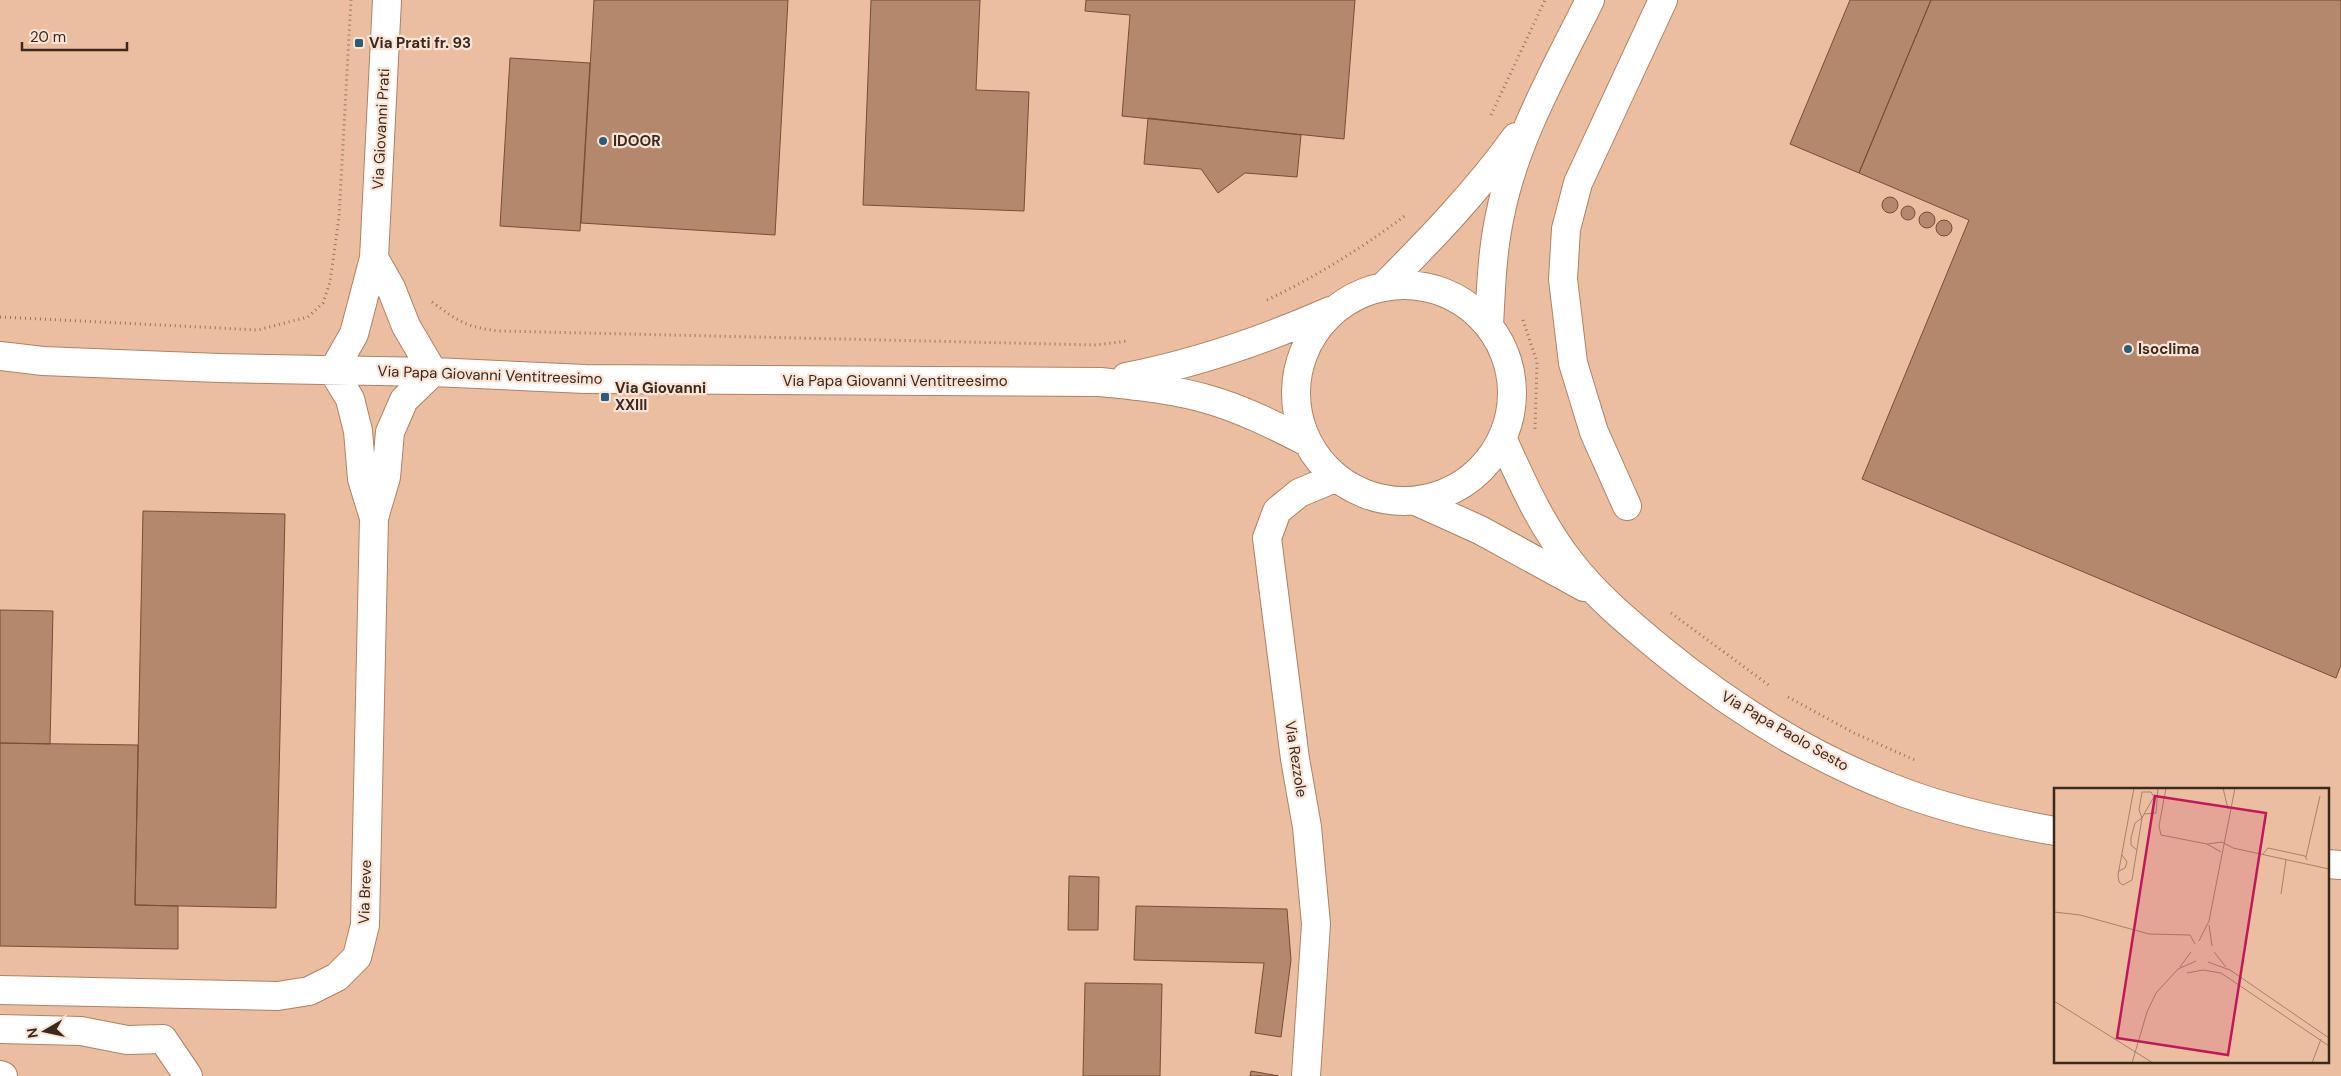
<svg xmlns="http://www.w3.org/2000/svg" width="2341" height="1076" viewBox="0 0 2341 1076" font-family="'DM Sans',sans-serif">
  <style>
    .building { fill: #b3886c; stroke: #764f34 }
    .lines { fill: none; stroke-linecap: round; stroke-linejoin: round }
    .minor-casing { stroke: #ad8266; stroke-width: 30 }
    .path { stroke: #93745f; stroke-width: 3; stroke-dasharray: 1 4; stroke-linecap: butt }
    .minor { stroke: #fff; stroke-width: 28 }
    .poi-dot { fill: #295d79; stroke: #fbe4d5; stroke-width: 2 }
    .labels { text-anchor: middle; stroke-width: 4.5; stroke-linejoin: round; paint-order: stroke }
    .poi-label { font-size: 15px; font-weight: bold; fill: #3b291e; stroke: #fbe4d5; text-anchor: start }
    .street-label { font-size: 15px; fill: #3b291e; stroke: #fbe4d5 }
    .inset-road { fill: none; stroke: #a5826c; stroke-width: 1 }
    .view { fill: #c2185b; fill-opacity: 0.15; stroke: #c2185b; stroke-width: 2.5 }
    .inset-edge { fill: none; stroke: #3b291e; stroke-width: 2.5 }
  </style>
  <rect width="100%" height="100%" fill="#ebbea0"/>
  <path class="building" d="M594,0H788L775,235L581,223Z
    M871,0H980L976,90L1029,92L1024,211L863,205Z
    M1086,0H1355L1344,139L1122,116L1130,15L1085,11Z
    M1850,0H1931L1859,173L1790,144Z
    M1931,0H2341V665L2336,678L1862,479L1969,220L1859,173Z
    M510,58L590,63L580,231L500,226Z
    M1148,118L1301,135L1297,177L1245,173L1218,193L1201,169L1144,164Z
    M1882 205a8 8 0 1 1 16 0a8 8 0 1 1-16 0Z
    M1901 213a7 7 0 1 1 14 0a7 7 0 1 1-14 0Z
    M1919 220a8 8 0 1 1 16 0a8 8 0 1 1-16 0Z
    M1936 228a8 8 0 1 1 16 0a8 8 0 1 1-16 0Z
    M143,511L285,514L276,908L135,905Z
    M0,610L53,611L50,744L0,743Z
    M0,743L138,745L135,905L178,906V949L0,946Z
    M1069,876L1099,877L1098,930H1068Z
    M1136,906L1287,909L1291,960L1281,1037L1255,1033L1264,963L1134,960Z
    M1085,983L1162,984L1160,1076H1083Z
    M1251,1071L1279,1076H1250Z"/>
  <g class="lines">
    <g class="minor-casing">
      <path id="minor" d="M374,258L391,288L406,326L433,372
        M1296 393a108 108 0 1 1 216 0a108 108 0 1 1-216 0Z
        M1384,286C1431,239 1477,191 1516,137
        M1489,326C1491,288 1492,252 1500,215C1515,139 1556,69 1590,0
        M0,356L43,361L219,368L433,372L585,379L1100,382C1136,386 1172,389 1207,399C1242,409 1274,425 1307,442
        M333,371L354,334L374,258L387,0
        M333,371L350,399L358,431L362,479L374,518
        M1126,377C1197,363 1264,340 1330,311
        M1503,440C1522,482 1541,525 1570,562C1595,595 1628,622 1659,648C1732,708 1816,760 1905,793C1954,811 2004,822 2055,831
        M1418,502L1480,530L1584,587
        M1627,506L1594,432L1573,363L1563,279L1566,229L1578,183L1663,0
        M2327,864L2341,865
        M0,990L278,996L309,991L337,977L357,957L365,925L374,518L386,477L390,432L404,400L433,372
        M0,1029L81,1031L127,1040L163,1039L188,1076
        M0,1075L3,1076
        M1306,1076L1316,924L1307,827L1295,759L1267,538L1277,511L1299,493L1335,478"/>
    </g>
    <path class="path" d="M1491,115L1545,0
      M1267,300C1317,276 1362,248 1406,215
      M432,302C458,321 467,328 500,331L1096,345L1128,341
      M0,317L258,330L308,317L323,303L330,282L339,217L351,0
      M1523,320L1537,362L1535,429
      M1671,613L1770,686
      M1788,697L1854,733L1917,761"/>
    <use href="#minor" class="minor"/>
  </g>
  <g class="poi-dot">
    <rect x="354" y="38" width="10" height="10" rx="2.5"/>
    <circle cx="603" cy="141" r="5"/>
    <circle cx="2128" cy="349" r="5"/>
    <rect x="600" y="392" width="10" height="10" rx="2.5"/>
  </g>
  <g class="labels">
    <g class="poi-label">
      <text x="369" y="48">Via Prati fr. 93</text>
      <text x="613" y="146">IDOOR</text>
      <text x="2138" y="354">Isoclima</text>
      <text x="615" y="393">Via Giovanni<tspan x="615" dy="17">XXIII</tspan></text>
    </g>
    <g class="street-label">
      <text transform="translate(381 129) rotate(-87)" y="5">Via Giovanni Prati</text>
      <text transform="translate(490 375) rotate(2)" y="5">Via Papa Giovanni Ventitreesimo</text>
      <text x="895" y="386">Via Papa Giovanni Ventitreesimo</text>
      <text transform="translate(1785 731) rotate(30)" y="5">Via Papa Paolo Sesto</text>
      <text transform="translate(1296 759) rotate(81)" y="5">Via Rezzole</text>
      <text transform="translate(365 892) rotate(-88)" y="5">Via Breve</text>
    </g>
  </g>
  <g transform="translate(2054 788)">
    <rect width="275" height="275" fill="#ebbea0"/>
    <path class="inset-road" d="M80,0L64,87L65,94L69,97L78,92L88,30L90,26L102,25L104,0M112,0L105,38L107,47L153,56L167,64M169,0L174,21M90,26L101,7M153,56L168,54L179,60L275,81M83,62L77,57V50L81,35L88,30L85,22L88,4H97L100,9M209,66L214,60L251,68L253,72M252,69L266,8M65,83L71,80L73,74L68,67M227,106L232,72M0,124L26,127L95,146L136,147L141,156M155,137L158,158M145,153L155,133L181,0M160,164L172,179M154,174L176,182L275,250M126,179L137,164M133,185L149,182L167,185L275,258M0,213L99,275M78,275L93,224L102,205L124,181L142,173M258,275L267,251"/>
    <path class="view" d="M101,8L212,25L174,267L63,250Z"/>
    <rect width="275" height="275" class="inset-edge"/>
  </g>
  <g transform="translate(45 1031) rotate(261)" stroke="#fbe4d5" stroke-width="4" paint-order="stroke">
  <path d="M0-4L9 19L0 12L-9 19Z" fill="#3b291e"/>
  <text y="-8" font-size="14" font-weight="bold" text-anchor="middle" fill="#3b291e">N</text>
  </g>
  <path d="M22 42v8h105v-8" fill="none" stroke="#3b291e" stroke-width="2.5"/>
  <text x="30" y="42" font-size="15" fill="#3b291e" stroke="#fbe4d5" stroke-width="4" paint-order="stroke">20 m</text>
</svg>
